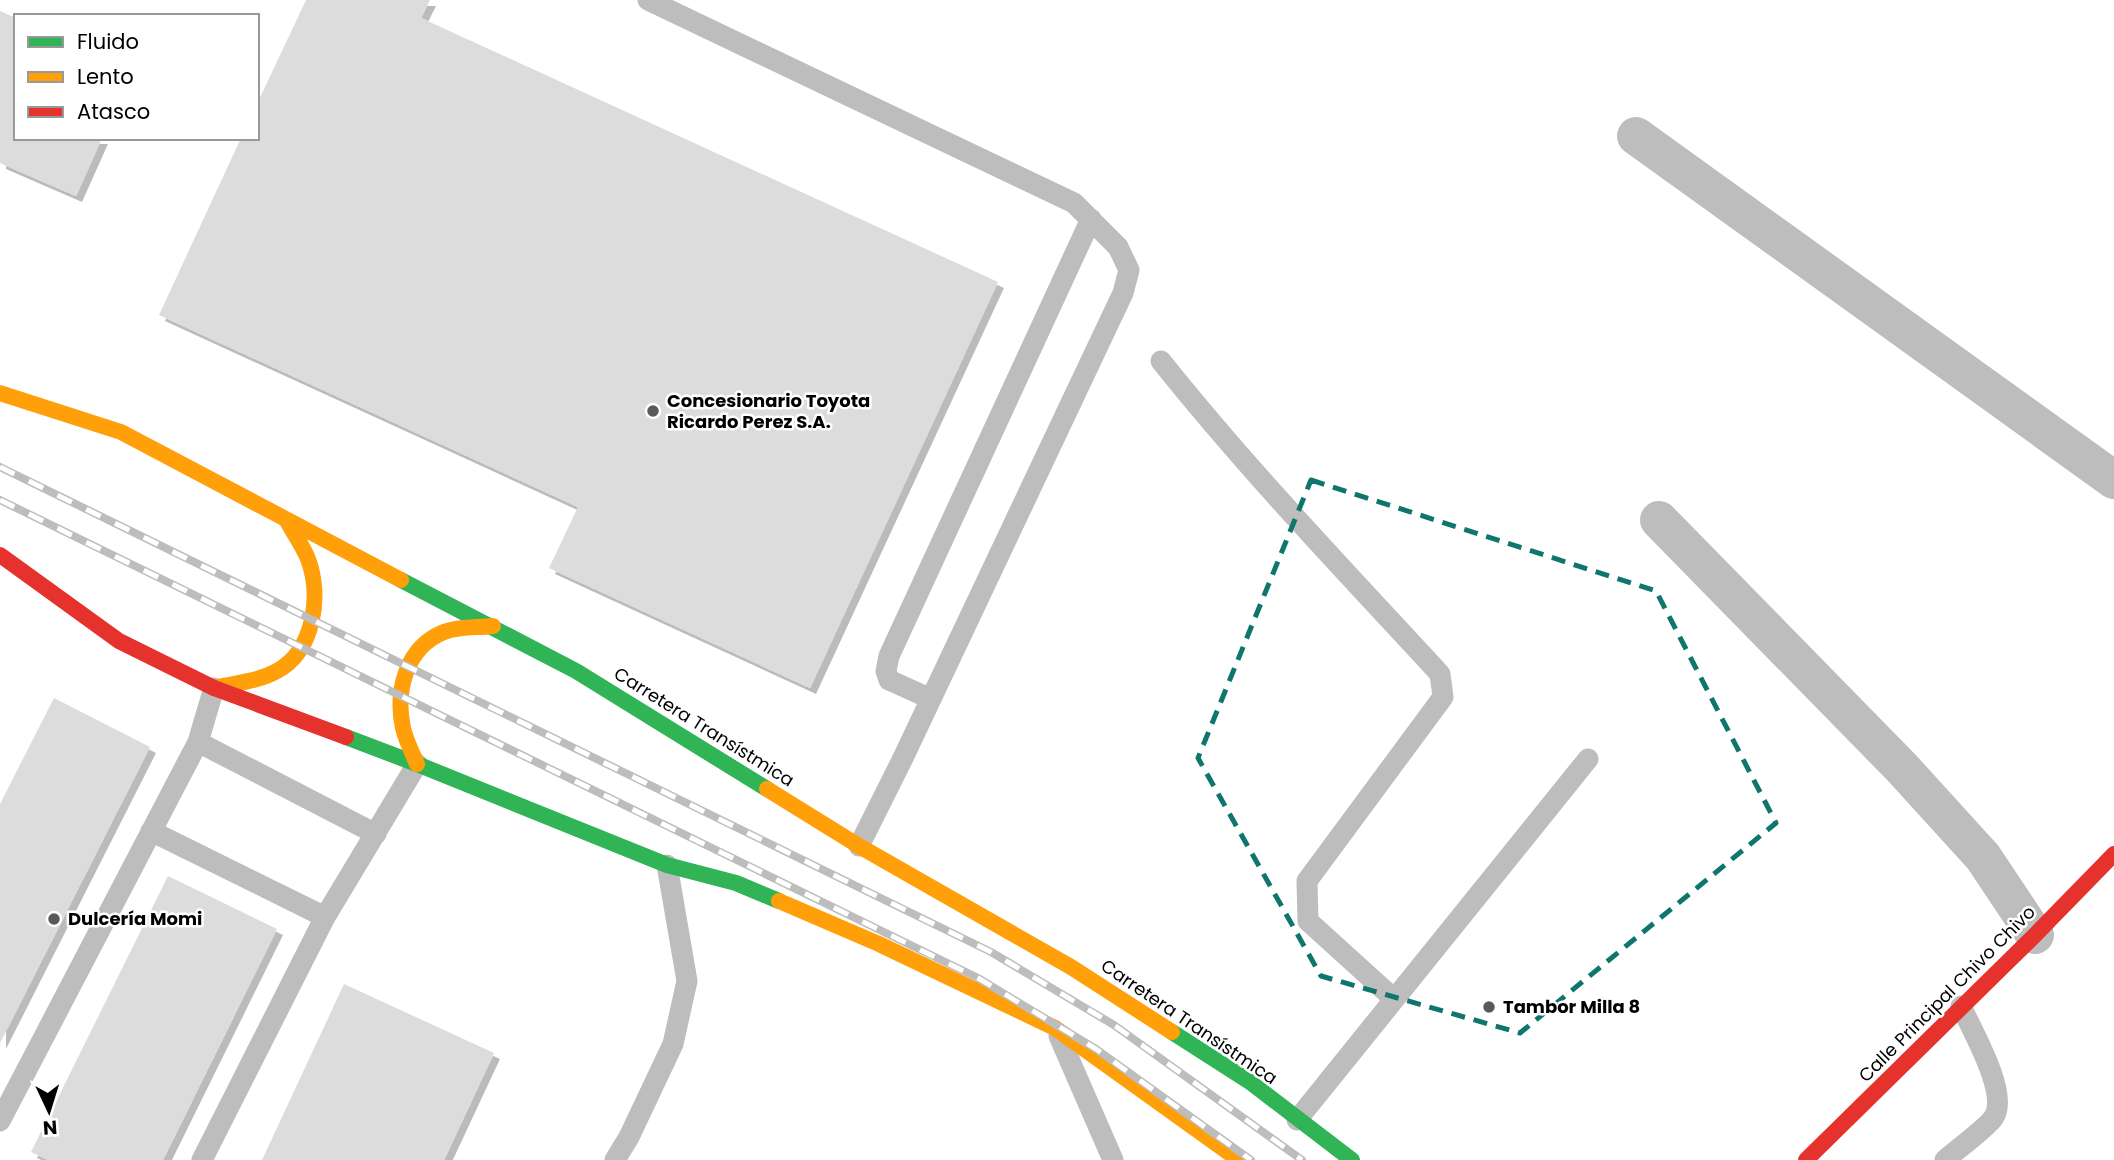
<svg xmlns="http://www.w3.org/2000/svg" width="2114" height="1160" viewBox="0 0 2114 1160" font-family="Poppins,sans-serif">
  <style>
    .building { fill: #dcdcdc; filter: url(#shadow) }
    .lines { fill: none; stroke-linecap: round; stroke-linejoin: round }
    .lane { stroke: #bdbdbd; stroke-width: 21 }
    .street { stroke: #bdbdbd; stroke-width: 38 }
    .fast { stroke: #30b455; stroke-width: 16 }
    .slow { stroke: #ff9f0a; stroke-width: 16 }
    .jam { stroke: #e5322d; stroke-width: 16 }
    .rail-casing { stroke: #bdbdbd; stroke-width: 8 }
    .rail { stroke: #fff; stroke-width: 5; stroke-dasharray: 16; stroke-linecap: butt }
    .marked { fill: none; stroke: #0f766e; stroke-width: 5; stroke-dasharray: 14 9; stroke-linejoin: round }
    .poi-dot { fill: #595959; stroke: #fff; stroke-width: 2.5 }
    .labels { text-anchor: middle; stroke-width: 5; stroke-linejoin: round; paint-order: stroke }
    .poi-label { font-size: 18px; font-weight: bold; fill: #000; stroke: #fff; text-anchor: start }
    .street-label { font-size: 18px; fill: #000; stroke: #fff }
  </style>
  <defs>
    <filter id="shadow"><feDropShadow dx="6" dy="6" stdDeviation="0" flood-color="#0004"/></filter>
  </defs>
  <rect width="100%" height="100%" fill="#fff"/>
  <path class="building" d="M306,0H430L421,18L998,282L810,688L549,568L578,507L159,315L241,138H257V104Z
    M0,11L16,18V138H102L76,196L0,163Z
    M54,698L150,747L0,1043V804Z
    M168,876L277,929L163,1160H48L31,1152Z
    M344,984L494,1053L444,1160H262Z"/>
  <g class="lines">
    <path class="lane" d="M648,0L1074,203L1118,247L1129,270L1123,293L903,758L859,846
      M1161,361C1248,470 1345,571 1440,674L1443,697L1307,881L1308,921L1394,999
      M931,699L889,680L886,671L889,656L1091,219
      M198,742L376,834
      M151,831L325,917
      M1059,1036L1113,1160
      M1297,1120L1588,759
      M0,1121L198,742L214,688
      M202,1160L325,917L417,764
      M615,1160L629,1137L673,1044L687,981L667,865
      M1945,1160C1955,1151 1988,1127 1994,1117C2009,1093 1972,1031 1961,1006"/>
    <path class="street" d="M1636,136L2114,480
      M1659,520L1902,768L1983,857L2035,935"/>
    <path class="fast" d="M401,580L576,671L767,789
      M346,737L417,764L667,865L736,883L779,901
      M1172,1032L1250,1082L1352,1160"/>
    <path class="slow" d="M0,393L121,432L401,580
      M214,688C235,683 257,682 277,671C314,651 322,596 308,559C303,546 294,534 287,521
      M417,764C412,752 406,741 403,728C395,691 406,647 444,632C460,626 477,628 493,626
      M767,789L859,846L1071,967L1172,1032
      M779,901L879,944L1055,1028L1239,1160"/>
    <path class="jam" d="M0,555L119,641L214,688L346,737
      M1806,1160L2035,935L2114,854"/>
    <g class="rail-casing">
      <path id="rail" d="M0,467L991,952L1114,1025L1302,1160
        M0,500L978,978L1096,1049L1251,1160"/>
    </g>
    <use href="#rail" class="rail"/>
  </g>
  <path class="marked" d="M1311,480L1656,591L1776,823L1520,1033L1321,976L1198,758Z"/>
  <g class="poi-dot">
    <circle cx="653" cy="411" r="7"/>
    <circle cx="54" cy="919" r="7"/>
    <circle cx="1489" cy="1007" r="7"/>
  </g>
  <g class="labels">
    <g class="poi-label">
      <text x="667" y="407">Concesionario Toyota<tspan x="667" dy="21">Ricardo Perez S.A.</tspan></text>
      <text x="68" y="925">Dulcería Momi</text>
      <text x="1503" y="1013">Tambor Milla 8</text>
    </g>
    <g class="street-label">
      <text transform="translate(704 727) rotate(32)" y="6">Carretera Transístmica</text>
      <text transform="translate(1947 994) rotate(-45)" y="6">Calle Principal Chivo Chivo</text>
      <text transform="translate(1189 1022) rotate(34)" y="6">Carretera Transístmica</text>
    </g>
  </g>
  <rect x="14" y="14" width="245" height="126" fill="#ffffff" stroke="#999999" stroke-width="2"/>
  <rect x="28" y="37" width="35" height="10" fill="#30b455" stroke="#999999" stroke-width="2"/>
  <text x="77" y="49" font-size="21" fill="#000000">Fluido</text>
  <rect x="28" y="72" width="35" height="10" fill="#ff9f0a" stroke="#999999" stroke-width="2"/>
  <text x="77" y="84" font-size="21" fill="#000000">Lento</text>
  <rect x="28" y="107" width="35" height="10" fill="#e5322d" stroke="#999999" stroke-width="2"/>
  <text x="77" y="119" font-size="21" fill="#000000">Atasco</text>
  <g transform="translate(49 1111) rotate(176)" stroke="#ffffff" stroke-width="5" paint-order="stroke">
  <path d="M0-5L12 26L0 18L-12 26Z" fill="#000000"/>
  <text y="-10" font-size="19" font-weight="bold" text-anchor="middle" fill="#000000">N</text>
  </g>
</svg>
